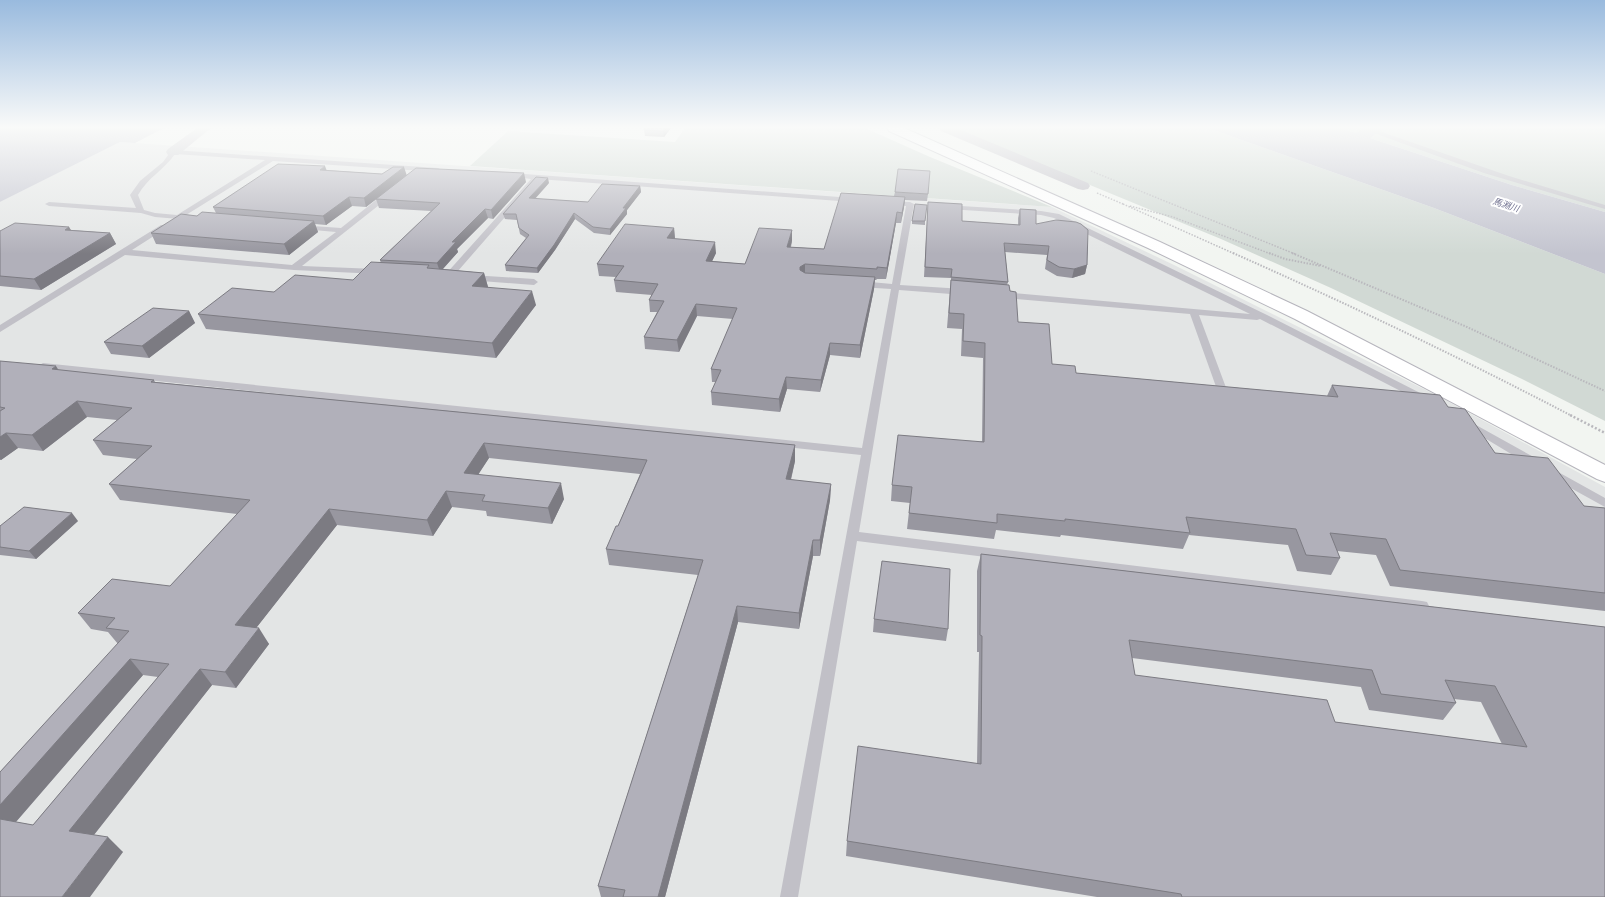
<svg xmlns="http://www.w3.org/2000/svg" width="1605" height="897" viewBox="0 0 1605 897" font-family="Overpass,'Noto Sans JP',sans-serif">
  <style>
    .built { fill: #e3e5e5 }
    .green { fill: #d1d9d4 }
    .water { fill: #c3c4cf }
    .lines { fill: none; stroke-linecap: round; stroke-linejoin: round }
    .secondary-casing { stroke: #b6b5bd; stroke-width: 2 }
    .path-far2 { stroke: #b9b8bd; stroke-width: 1.5; stroke-dasharray: 1.5 1.5; stroke-linecap: butt }
    .path-far1 { stroke: #b9b8bd; stroke-width: 2; stroke-dasharray: 1.5 1.5; stroke-linecap: butt }
    .path { stroke: #b9b8bd; stroke-width: 2.5; stroke-dasharray: 2 2; stroke-linecap: butt }
    .lane { fill: #c1c0c7; fill-rule: evenodd }
    .street { fill: #c1c0c7; fill-rule: evenodd }
    .secondary { fill: #fff; fill-rule: evenodd }
    .wall { fill: #9897a0; fill-rule: evenodd }
    .shaded-wall { fill: #7c7b82 }
    .building { fill: #b1b0ba; stroke: #7c7b82; fill-rule: evenodd }
    .labels { text-anchor: middle; stroke-width: 4; stroke-linejoin: round; paint-order: stroke }
    .far-water-label { font-size: 9px; font-style: italic; fill: #717291; stroke: #fff }
  </style>
  <rect width="100%" height="100%" fill="#f2f5f1"/>
  <path class="built" d="M120,142L1052,207L1174,265L1438,396L1605,487V897H0V202Z"/>
  <path class="green" d="M685,128H865L930,157L1052,207L470,166L508,131L675,142Z
    M952,128H1208L1434,208L1605,274V421L1522,379L1331,288L1221,239Z
    M1340,128H1605V212L1512,185Z"/>
  <path class="water" d="M0,128H164L135,143L120,142L0,202Z
    M1208,128H1340L1356,133L1365,128H1384L1370,138L1512,185L1605,212V274L1434,208Z"/>
  <g class="lines">
    <g class="secondary-casing">
      <path id="secondary" d="M887,128H904L1160,242L1307,311L1605,465V482L1597,479L1295,319L1148,248L889,131Z"/>
    </g>
    <path class="path-far2" d="M1091,171L1295,254
      M1097,193L1123,204
      M1123,204L1235,254
      M1130,206L1173,217L1271,254"/>
    <path class="path-far1" d="M1233,253C1348,304 1461,358 1572,416
      M1269,253L1285,259L1321,266
      M1292,253L1467,327L1605,391"/>
    <path class="path" d="M1570,415L1605,433"/>
    <path class="lane" d="M1360,128L1376,130L1509,176L1605,205V209L1484,173Z
      M173,150L438,168L441,170L438,172L273,161L186,215L194,216V220H191L155,217L141,213L49,206L45,204L49,202L136,208L130,195L140,181L163,162L171,151ZM175,154L265,160L177,215L155,213L144,210L138,195C148,177 163,171 175,154Z
      M511,173L853,198L857,200L853,202L538,179L451,279H445L444,277L445,275L531,179L509,176V174Z
      M386,192H392L393,194L302,266L376,269L379,270L380,272L379,274L294,270L125,255L0,332V325L161,225H167L168,227L132,250L292,265L336,232L302,229H299V225L341,228Z
      M887,201L910,202L914,204L900,285L964,289L968,292L964,295L899,290L859,532L1422,601L1427,602L1429,606L1427,610L1422,611L857,541L798,897H780L861,455L43,369L38,366L43,363L862,448L891,289L860,287L856,284L860,281L892,284L906,206L890,205L886,203Z
      M945,205L1041,211L1059,214L1267,315L1430,398L1431,400L1430,402H1422L1260,319L1257,320L1199,315L1228,393L1227,395H1219L1190,314L1003,298L999,295L1003,292L1250,314L1054,218L1041,215L948,209L944,207Z
      M471,275L534,279L538,282L534,285L468,280L467,278L468,276Z
      M1467,420L1539,460L1541,463L1539,466H1531L1463,425L1462,423L1463,421Z
      M1551,468L1605,498V507L1547,475L1545,472L1547,469Z"/>
    <path class="street" d="M197,128H211L178,155H168L166,152L168,149Z
      M939,128H956L1088,183L1090,186L1088,189L1083,190L1078,189L941,131Z"/>
    <use href="#secondary" class="secondary"/>
  </g>
  <path class="wall" d="M645,128H671L664,137L645,136L644,130Z
    M326,170L382,174L407,175L526,182L493,219L488,218L457,249L458,252L443,269L484,273L488,287L536,305L496,358L206,329L198,314L274,292L353,280L381,263L380,260L431,211L379,208L376,199L366,207L352,206L326,225L315,224L318,232L289,255L156,244L151,233L197,216L216,213L213,207Z
    M549,183L535,199L588,202L640,186L641,192L627,210V214L610,235L594,233L575,219L555,250L538,273L506,271L505,265L526,238L520,234L517,220L505,219L503,214Z
    M895,192L928,194L927,201L905,200L904,207L901,223H896L886,279H877L876,280H875L874,289L860,358L830,355L820,392L787,389L780,412L712,405L711,392L716,382H712L711,369L733,319L697,316L679,352L645,349L644,337L657,312H650L649,300L652,295L616,292L614,280L616,277L599,276L597,264L674,228L675,239L716,253L712,261L745,264L792,241L791,247L824,249L894,196Z
    M928,202L962,221L1018,225V218L1020,209L1036,224L1087,265L1085,274L1072,278L1057,276L1045,269L1047,255L1005,252L1008,282L1007,285L1010,291L1018,322L1052,364L1076,373L1327,396L1332,385L1448,407L1495,453L1584,506L1605,508V611L1390,586L1376,555L1337,551L1340,558L1331,575L1297,571L1288,545L1189,535L1183,549L1061,535L1060,537L996,530L994,539L907,529L910,503L891,501L892,485L982,441L983,358L961,356L962,329L947,328L951,278L924,277Z
    M912,221H925V225L912,224Z
    M69,227L71,230L110,233L116,244L41,290L0,286V231Z
    M189,311L195,323L149,358L111,354L104,342Z
    M0,361L58,370L154,380L155,382L795,445V461L791,480L831,484L830,500L820,556H813L799,629L738,622L665,897H601L598,886L698,575L609,565L606,549L618,526L640,474L489,458L478,474L564,499L552,524L487,516L486,511L452,507L433,536L337,525L256,628L269,644L236,688L212,685L94,835L123,852L0,897V772L118,644L108,632L91,629L78,613L170,586L237,514L120,500L109,484L137,459L103,455L93,440L117,420L87,417L43,451L18,448L1,460H0ZM143,675L158,677L33,825L16,822Z
    M78,521L36,559L0,555V526Z
    M981,554L1605,627V897H1097L846,856L847,841L977,764L979,652H977V571ZM1132,658L1361,687L1369,710L1443,720L1456,703L1454,699L1481,702L1502,744L1335,722L1135,675Z
    M874,619L948,629L946,641L873,632Z"/>
  <path class="shaded-wall" d="M665,128H671L664,137L663,131Z
    M325,166L328,174L320,170Z
    M404,167L407,176L366,207L364,198Z
    M524,173L526,182L493,219L491,210Z
    M548,178L549,183L530,204L529,198Z
    M640,186L641,192L627,210V214L610,235V229L623,208Z
    M349,197L352,206L326,225L323,216Z
    M905,197L904,207L901,223L902,213Z
    M485,209L488,218L457,249L458,252L440,272L437,263L452,242Z
    M897,212L896,223L886,279L887,268Z
    M574,213L575,219L555,250L538,273L537,268Z
    M314,221L318,232L289,255L284,244Z
    M69,227L75,238L65,230Z
    M674,228L675,239L667,238Z
    M792,230V241L787,258V247Z
    M110,233L116,244L41,290L34,279Z
    M715,242L716,253L707,272L706,261Z
    M805,264V276L800,279V267Z
    M1087,265L1085,274L1072,278L1074,269Z
    M484,273L488,287L476,300L472,286Z
    M875,277L874,289L860,358V345Z
    M532,291L536,305L496,358L492,343Z
    M696,304L697,316L679,352L677,340Z
    M189,311L195,323L149,358L142,346Z
    M830,343V355L820,392L821,380Z
    M56,366L66,382L52,369Z
    M786,377L787,389L780,412L779,399Z
    M77,401L87,417L43,451L32,435Z
    M6,433L18,448L1,460L0,459V437Z
    M484,443L489,458L469,489L464,473Z
    M795,445V461L787,495L786,479Z
    M561,483L564,499L552,524L548,508Z
    M831,484L830,500L820,556V540Z
    M446,491L452,507L433,536L427,520Z
    M329,509L337,525L246,641L235,625Z
    M72,513L78,521L36,559L29,551Z
    M813,540V556L799,629V613Z
    M737,606L738,622L665,897H658Z
    M259,628L269,644L236,688L225,672Z
    M130,659L143,675L7,832L0,827V805Z
    M200,669L212,685L85,846L69,831Z
    M108,837L123,852L90,897H62Z"/>
  <path class="building" d="M645,128H665L663,131L644,130Z
    M278,164L325,166L320,170L382,174L393,167H404L364,198L349,197L323,216L213,207Z
    M416,168L524,173L491,210L485,209L452,242H456L437,263L380,260L440,203L376,199Z
    M898,169L930,171L928,194L895,192Z
    M536,177L548,178L529,198L588,202L602,184L640,186L623,208H626L610,229L593,227L574,213L554,245L537,268L505,265L529,235L519,228L516,214H503Z
    M841,193L905,197L902,213L897,212L887,268L877,267V269L805,264L800,267V270L805,273L875,277L860,345L830,343L821,380L786,377L779,399L711,392L721,370L711,369L737,308L696,304L677,340L644,337L664,301L649,300L658,284L614,280L624,266L597,264L625,224L674,228L667,238L715,242L706,261L745,264L759,228L792,230L787,247L824,249Z
    M928,202L962,204V221L1020,225V209L1036,210V224L1056,220L1076,222L1081,224L1088,230L1087,265L1074,269L1059,267L1047,260L1049,246L1004,243L1008,282L951,277L952,269L925,267Z
    M915,204L927,205L925,221H912Z
    M202,212L314,221L284,244L151,233L181,214L197,216Z
    M15,223L69,227L65,230L110,233L34,279L0,276V231Z
    M371,262L429,265L427,268L484,273L472,286L532,291L492,343L198,314L232,288L274,292L295,275L353,280Z
    M951,280L1009,285L1010,291L1016,292L1018,322L1049,324L1052,364L1075,366L1076,373L1338,397L1332,385L1440,395L1448,407L1465,409L1495,453L1548,458L1584,506L1605,508V593L1400,570L1386,539L1330,533L1340,558L1306,555L1296,529L1186,517L1190,533L1065,519V521L997,514V523L909,513L912,487L892,485L898,435L984,442L985,343L963,341L964,314L949,313Z
    M153,308L189,311L142,346L104,342Z
    M0,361L56,366L52,369L154,380L151,382L795,445L786,479L831,484L820,540H813L799,613L737,606L658,897H623L625,890L598,886L703,560L606,549L616,526H618L647,460L484,443L464,473L561,483L548,508L482,501L485,495L446,491L427,520L329,509L235,625L259,628L225,672L200,669L69,831L108,837L62,897H0V819L33,825L169,664L130,659L0,805V772L129,631L106,628L115,618L78,613L112,579L170,586L250,500L109,484L152,446L93,440L132,408L77,401L32,435L6,433L0,437V411L5,408L0,407Z
    M24,507L72,513L29,551L0,547V526Z
    M981,554L1605,627V897H1182L1181,894L847,841L858,746L981,764L982,636L980,635ZM1129,640L1372,670L1381,694L1456,703L1445,680L1495,686L1527,747L1335,722L1327,700L1135,675Z
    M882,561L950,569L948,629L874,619Z"/>
  <linearGradient id="sky" x2="0" y2="1"><stop stop-color="#99bade"/><stop offset="0.5" stop-color="#f9faf9"/><stop offset="1" stop-color="#f9faf9" stop-opacity="0"/></linearGradient>
  <rect width="1605" height="254" fill="url(#sky)"/>
  <g class="labels">
    <g class="far-water-label">
      <text transform="translate(1506 205) rotate(18)" y="3">馬淵川</text>
    </g>
  </g>
</svg>
